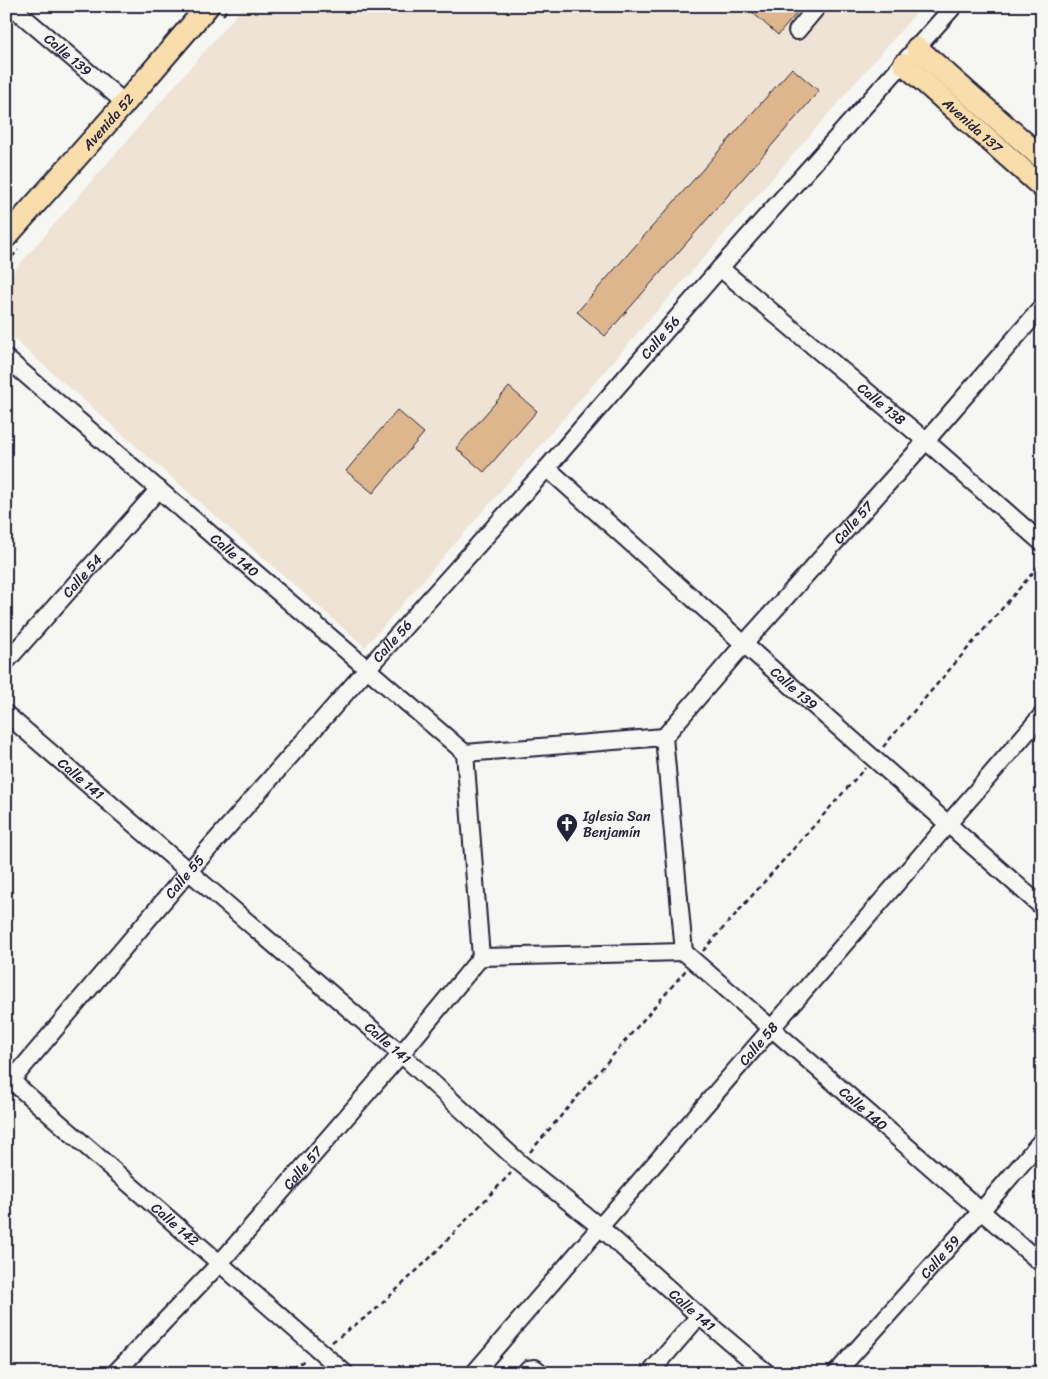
<svg xmlns="http://www.w3.org/2000/svg" width="1048" height="1379" viewBox="0 0 1048 1379" font-family="Sriracha,sans-serif">
  <style>
    .built { fill: #eee3d4 }
    .building { fill: #ddb68e; stroke: #22223b }
    .lines { fill: none; stroke-linecap: round; stroke-linejoin: round }
    .minor-casing { stroke: #22223b; stroke-width: 20 }
    .major-casing { stroke: #22223b; stroke-width: 25 }
    .path { stroke: #22223b; stroke-width: 2.5; stroke-dasharray: 5 4; stroke-linecap: butt }
    .minor { stroke: #f6f6f2; stroke-width: 16 }
    .major { stroke: #f9ddab; stroke-width: 21 }
    .labels { text-anchor: middle; stroke-width: 4; stroke-linejoin: round; paint-order: stroke }
    .street-label { font-size: 14px; fill: #22223b; stroke: #f6f6f2 }
    .poi-label { font-size: 14px; fill: #22223b; stroke: #f6f6f2; text-anchor: start }
  </style>
  <rect width="100%" height="100%" fill="#f6f6f2"/>
  <filter id="ink" filterUnits="userSpaceOnUse"><feTurbulence type="fractalNoise" baseFrequency=".02" numOctaves="2"/><feDisplacementMap in="SourceGraphic" scale="10" xChannelSelector="R" yChannelSelector="G"/><feConvolveMatrix kernelMatrix="1 2 1 2 8 2 1 2 1" color-interpolation-filters="sRGB"/></filter>
  <g filter="url(#ink)">
    <path class="built" d="M244,6H922L365,647L6,332V280Z"/>
    <path class="building" d="M745,6H803L778,35Z
      M792,68L819,91L759,160L605,336L577,312Z
      M509,387L537,411L484,472L456,448Z
      M397,410L424,433L373,493L346,471Z"/>
    <g class="lines">
      <g class="minor-casing">
        <g id="minor">
          <path id="s1" d="M11,6L125,103"/>
          <path d="M797,31L818,6"/>
          <path id="s2" d="M720,268L926,441L1042,543"/>
          <path id="s3" d="M6,358L465,753"/>
          <path id="s4" d="M547,468L744,644L1042,907"/>
          <path id="s5" d="M6,662L159,489"/>
          <path id="s6" d="M6,714L401,1054L520,1163L600,1227L699,1316L767,1373"/>
          <path id="s7" d="M664,737L744,644L926,441L1042,307"/>
          <path d="M664,737L684,952"/>
          <path d="M465,753L481,957L684,952"/>
          <path d="M465,753L664,737"/>
          <path id="s8" d="M684,952L1042,1264"/>
          <path id="s9" d="M6,1076L345,1373"/>
          <path id="s10" d="M6,1087L189,871L367,669L547,468L720,268L954,6"/>
          <path id="s11" d="M115,1373L219,1264L401,1054L481,957"/>
          <path id="s12" d="M474,1373L1042,715"/>
          <path d="M525,1373L528,1369L535,1368L541,1373"/>
          <path d="M650,1373L699,1316"/>
          <path id="s13" d="M836,1373L981,1211L1042,1140"/>
        </g>
      </g>
      <g class="major-casing">
        <g id="major">
          <path d="M917,48L1042,158"/>
          <path id="s14" d="M904,64L1042,187"/>
          <path id="s15" d="M6,237L125,103L208,6"/>
        </g>
      </g>
      <path class="path" d="M223,15L230,6
        M6,264L18,250
        M883,747L1042,562
        M703,951L865,768
        M530,1152L686,970
        M332,1342L374,1311L428,1260L511,1173
        M284,1373L307,1359"/>
      <use href="#minor" class="minor"/>
      <use href="#major" class="major"/>
    </g>
  </g>
  <defs>
    <g id="church-pin" transform="scale(1.125)"><path d="M0 17L-7.5 6A9.5 9.5 0 1 1 7.5 6Z" fill="#22223b" stroke="#f6f6f2"/><path d="M-1.2-6h2.4v3.5h3.3v2.4h-3.3V6h-2.4V-.1h-3.3v-2.4h3.3Z" fill="#fff"/></g>
  </defs>
  <g fill-rule="evenodd">
    <use href="#church-pin" x="567" y="824"/>
  </g>
  <g class="labels">
    <g class="street-label">
      <text dy="5" stroke="none"><textPath href="#s1" startOffset="75">Calle 139</textPath></text>
      <text dy="5" stroke="none"><textPath href="#s15" startOffset="154">Avenida 52</textPath></text>
      <text dy="5" stroke="none"><textPath href="#s14" startOffset="92">Avenida 137</textPath></text>
      <text dy="5" stroke="none"><textPath href="#s10" startOffset="995">Calle 56</textPath></text>
      <text dy="5" stroke="none"><textPath href="#s2" startOffset="211">Calle 138</textPath></text>
      <text dy="5" stroke="none"><textPath href="#s7" startOffset="286">Calle 57</textPath></text>
      <text dy="5" stroke="none"><textPath href="#s3" startOffset="302">Calle 140</textPath></text>
      <text dy="5" stroke="none"><textPath href="#s5" startOffset="115">Calle 54</textPath></text>
      <text dy="5" stroke="none"><textPath href="#s10" startOffset="590">Calle 56</textPath></text>
      <text dy="5" stroke="none"><textPath href="#s4" startOffset="331">Calle 139</textPath></text>
      <text dy="5" stroke="none"><textPath href="#s6" startOffset="99">Calle 141</textPath></text>
      <text dy="5" stroke="none"><textPath href="#s10" startOffset="276">Calle 55</textPath></text>
      <text dy="5" stroke="none"><textPath href="#s6" startOffset="504">Calle 141</textPath></text>
      <text dy="5" stroke="none"><textPath href="#s12" startOffset="435">Calle 58</textPath></text>
      <text dy="5" stroke="none"><textPath href="#s8" startOffset="238">Calle 140</textPath></text>
      <text dy="5" stroke="none"><textPath href="#s11" startOffset="278">Calle 57</textPath></text>
      <text dy="5" stroke="none"><textPath href="#s9" startOffset="225">Calle 142</textPath></text>
      <text dy="5" stroke="none"><textPath href="#s13" startOffset="156">Calle 59</textPath></text>
      <text dy="5" stroke="none"><textPath href="#s6" startOffset="909">Calle 141</textPath></text>
    </g>
    <g class="poi-label">
      <text x="583" y="821">Iglesia San<tspan x="583" dy="16">Benjamín</tspan></text>
    </g>
  </g>
  <rect width="1048" height="1379" fill="none" stroke="#f6f6f2" stroke-width="25"/>
  <rect x="12" y="12" width="1023" height="1354" fill="none" stroke="#22223b" stroke-width="2" filter="url(#ink)"/>
</svg>
